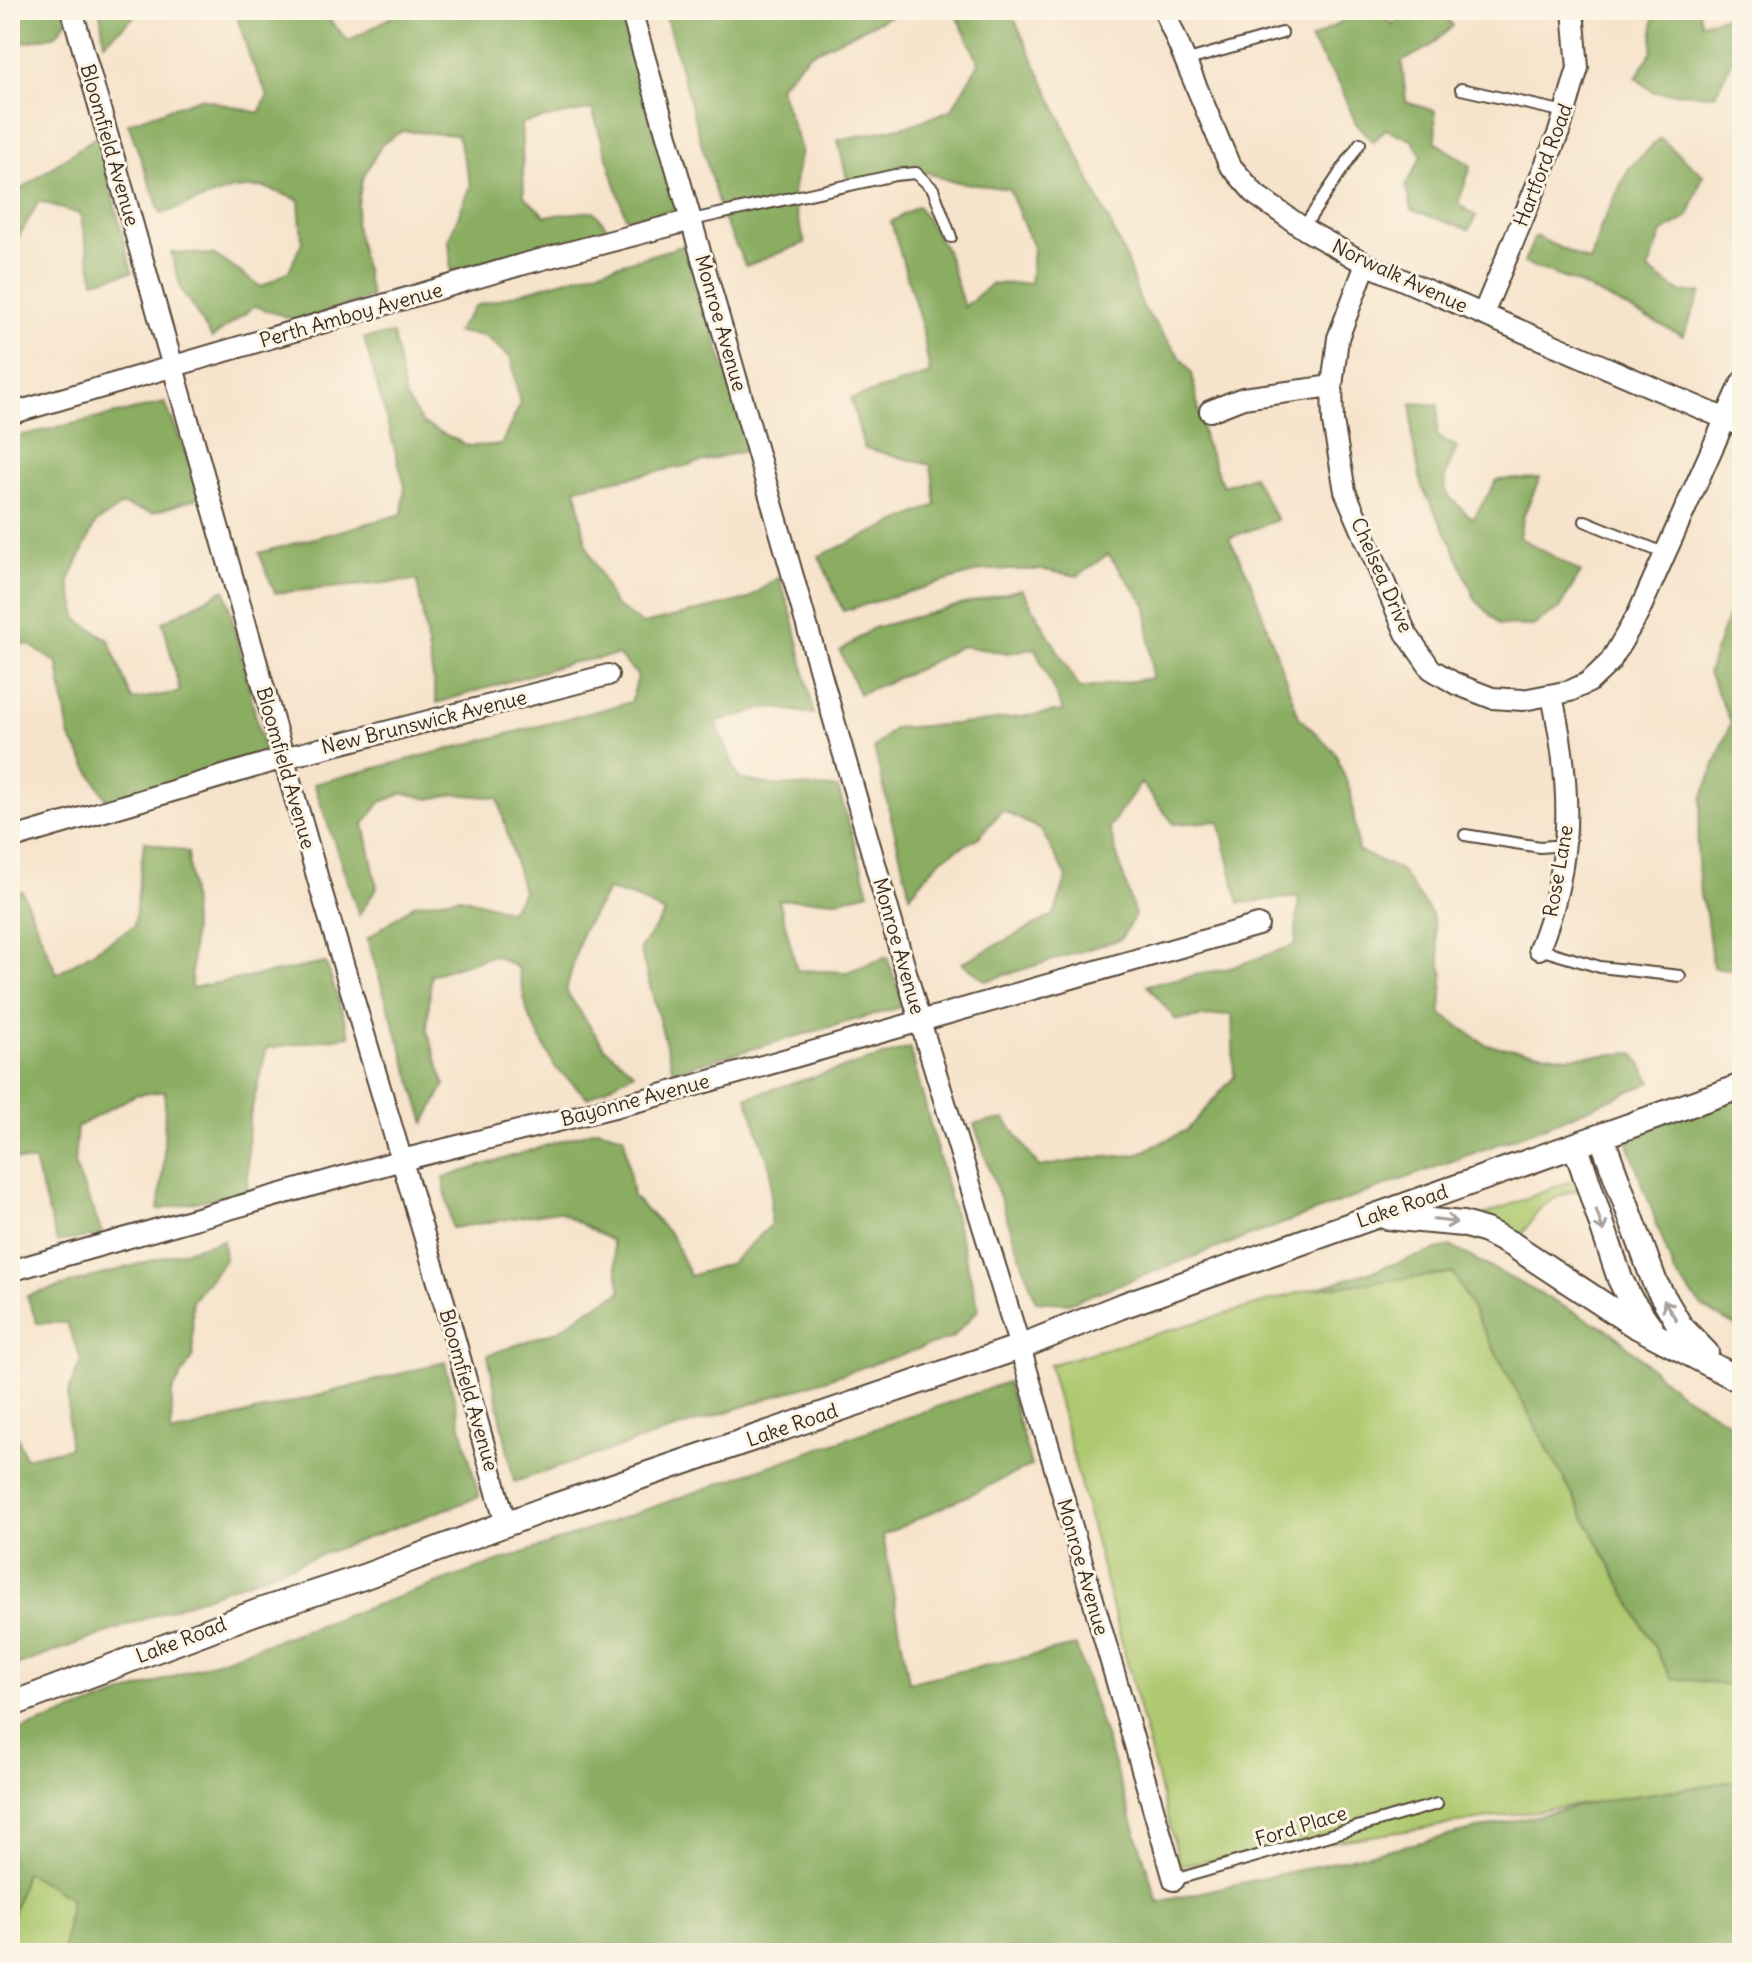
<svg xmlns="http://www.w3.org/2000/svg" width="1752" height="1963" viewBox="0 0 1752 1963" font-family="Delius,sans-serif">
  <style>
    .green { fill: #aec96f; stroke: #747a46; stroke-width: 2 }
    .forest { fill: #8aad62; stroke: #626c40; stroke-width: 2 }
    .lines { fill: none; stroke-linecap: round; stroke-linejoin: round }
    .service-casing { stroke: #574638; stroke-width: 14 }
    .minor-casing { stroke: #574638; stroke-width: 24 }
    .tertiary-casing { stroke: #574638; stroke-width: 28 }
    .service { stroke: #fff; stroke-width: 10 }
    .minor { stroke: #fff; stroke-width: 20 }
    .tertiary { stroke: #fff; stroke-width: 24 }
    .oneway { stroke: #a79f9a }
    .labels { text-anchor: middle; stroke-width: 6; stroke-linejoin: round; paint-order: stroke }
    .street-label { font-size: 20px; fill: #3b2a1e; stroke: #fcf5e5 }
  </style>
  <rect width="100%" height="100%" fill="#fcf5e5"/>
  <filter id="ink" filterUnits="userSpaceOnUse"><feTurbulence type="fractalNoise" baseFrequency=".0125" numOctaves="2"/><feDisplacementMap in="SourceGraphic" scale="16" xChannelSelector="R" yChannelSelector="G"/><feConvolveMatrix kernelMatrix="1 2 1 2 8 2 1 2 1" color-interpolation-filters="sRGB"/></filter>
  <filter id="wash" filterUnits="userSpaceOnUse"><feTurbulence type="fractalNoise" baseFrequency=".006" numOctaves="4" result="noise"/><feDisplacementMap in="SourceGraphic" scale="32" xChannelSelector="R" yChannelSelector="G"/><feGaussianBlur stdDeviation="1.8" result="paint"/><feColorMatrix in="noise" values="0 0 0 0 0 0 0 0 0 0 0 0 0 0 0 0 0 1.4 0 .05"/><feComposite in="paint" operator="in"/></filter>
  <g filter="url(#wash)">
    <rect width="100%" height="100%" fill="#f6e3cb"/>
    <path class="green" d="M1573,1180L1576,1181L1580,1189C1543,1200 1541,1206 1521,1236L1483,1218L1484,1215Z
      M1453,1273L1671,1677L1742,1686V1780L1180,1865L1049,1365L1315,1288Z
      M25,1872L71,1898L63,1953H10V1924Z"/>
    <path class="forest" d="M62,10L69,17L56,35L10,46V11Z
      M100,10H142L104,43Z
      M235,10H321L348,41L393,16L394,10H618L678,211L626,218L592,109L521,123L524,196L545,216L594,211L610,231L451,271L449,239L471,185L457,135L402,131L382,144L362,179L355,223L371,297L298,321L255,306L212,338L181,289L171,252L215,255L261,287L289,271L302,242L299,200L264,187L233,189L161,214L128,123L200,98L259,113L268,95L251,61Z
      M664,10H903L809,54L779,86L801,150L792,198L805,243L746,266L722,217Z
      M954,10H1010L1123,251L1142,306L1192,373L1204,440L1223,486L1253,476L1277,520L1229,538L1249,577L1299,717L1335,752L1351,793L1358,851L1400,870L1432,915L1443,975L1441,1014L1487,1045L1568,1057L1634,1053L1652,1082L1541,1128L1069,1303L1036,1301L974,1124L1005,1119L1039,1167L1093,1158L1136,1155L1187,1130L1234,1077L1232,1014L1176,1020L1147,985L1230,968L1295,945L1299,897L1239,903L1219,821L1174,824L1141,783L1109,828L1135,915L1121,939L986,981L962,963L1054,915L1067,877L1041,830L1002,810L979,837L941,859L910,895L874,748L894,728L973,723L1063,711L1035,648L1008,653L961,646L916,670L859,694L840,651L873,628L1022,589L1080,689L1152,678L1147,606L1108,554L1078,576L1043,570H984L843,611L819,556L936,505L931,465L864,448L851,399L930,374L922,327L891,222L918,206L946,250L964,307L991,284L1030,283L1033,248L1009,189L950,181L920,170L848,183L838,140L910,125L951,110L979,63Z
      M1361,10H1376L1393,24L1408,10H1439L1453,26L1429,47L1402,62L1406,102L1435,111L1436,142L1471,166L1458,204L1476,216L1469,230L1412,210L1406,186L1422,156L1412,140L1386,129L1373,142L1355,122L1340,85L1310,40Z
      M1654,10H1699L1701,23L1742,13V54L1736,53L1715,95L1653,92L1636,78L1652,51Z
      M97,136L132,272L94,281L80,214L39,201L10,252V197Z
      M1660,138L1703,175L1688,217L1662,233L1648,270L1682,293L1701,292L1683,336L1579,284L1524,263L1535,236L1590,262L1601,226L1629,168Z
      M689,244L748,450L685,466L576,488L586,544L614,605L643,624L748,599L779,577L793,619L814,714L770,707L716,722L739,779L772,785L838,788L869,892L839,900H779L797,970L847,972L887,957L904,1006L673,1071L640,949L665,913L636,898L608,890L582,931L566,991L604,1047L634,1072L588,1098L555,1067L528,1014L518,968L494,955L431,975L427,1030L445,1085L425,1123L367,939L415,904L461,897L510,911L523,892L498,798L456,794L429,799L404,793L381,802L364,824L377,887L359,915L314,784L631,702L638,676L618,655L569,663L437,703L417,580L275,593L259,553L402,514L405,486L364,338L393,334L405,397L423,424L469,446L501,445L520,405L511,358L485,336L456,332L475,306Z
      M165,403L204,496L152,513L122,505L95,524L69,580L78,620L109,640L132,700L180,692L163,622L225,589L266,759L108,802L69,736L58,664L28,644L10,647V522L17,513L10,479V438Z
      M1412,403L1438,405L1437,436L1457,447C1439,489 1437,488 1473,519L1497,480L1540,478L1524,514L1519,537L1581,572L1559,609L1533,626L1500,625L1475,599L1452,544L1422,487L1412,438Z
      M1742,575V971L1713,967L1706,914L1700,896L1697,846L1702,799L1731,722L1708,673Z
      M144,841L188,852L193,923L191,988L326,963L350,1036L267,1048L249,1120L247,1191L158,1210L164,1162L165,1091L135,1095L77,1127L74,1164L103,1235L57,1242L34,1162L10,1159V893L22,891L57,974L134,926Z
      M910,1048L979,1309L952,1338L514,1482L488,1355L559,1330L586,1311L621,1292L612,1241L558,1211L452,1228L443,1178L598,1129L624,1136L633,1197L671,1235L690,1276L731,1263L770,1226L771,1171L747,1097Z
      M1742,1085V1330L1702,1307L1674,1272L1623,1129Z
      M223,1240L225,1260L192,1301L193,1356L172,1392L171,1434L445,1362L479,1497L10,1668V1414L25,1458L69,1448L68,1394L81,1360L67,1323H37L27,1296Z
      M1450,1246L1612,1332L1674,1389L1742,1430V1686L1671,1678L1453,1273L1315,1289Z
      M1007,1382L1031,1466L883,1535L909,1682L1076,1646L1158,1902L1601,1801L1742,1780V1953H63L71,1898L25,1872L10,1924V1734Z"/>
  </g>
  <g filter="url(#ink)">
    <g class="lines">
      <g class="service-casing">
        <path id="service" d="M1185,61L1282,33
          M1461,89L1565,112
          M692,220L895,175L916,173L933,189L951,237
          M1303,228L1360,143
          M1585,521L1666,554
          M1465,835L1540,847L1565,845
          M1539,949L1600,967L1680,976
          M1174,1880L1437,1804"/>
      </g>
      <g class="minor-casing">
        <path id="minor" d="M72,10L321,890L450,1322L506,1525
          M631,10L920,1021L1020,1347L1174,1880
          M1164,10L1229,164L1256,195L1306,230L1366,264L1742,426
          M1366,264L1338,338L1332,386L1333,422L1345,491L1406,633L1431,669L1456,684L1492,698L1523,700L1570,691L1589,682L1610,662L1638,614L1742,382
          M1483,314L1559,132L1578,68L1573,10
          M1210,411L1243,398L1332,386
          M10,414L520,265L692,220
          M10,839L284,758L608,675
          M1539,949C1574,862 1572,786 1552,696
          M10,1271L402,1160L650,1098L1258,925"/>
      </g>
      <g class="tertiary-casing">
        <path id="tertiary" d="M1602,1138L1655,1283L1680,1326L1706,1353
          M1576,1147L1620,1279L1630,1299L1651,1328
          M1387,1217L1463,1224L1486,1231L1513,1245L1633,1324L1742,1381
          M10,1705L257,1612L363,1577L543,1510L1020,1347L1119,1307L1742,1086"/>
      </g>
      <use href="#service" class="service"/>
      <use href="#minor" class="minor"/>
      <use href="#tertiary" class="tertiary"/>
    </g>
    <defs><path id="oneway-shaft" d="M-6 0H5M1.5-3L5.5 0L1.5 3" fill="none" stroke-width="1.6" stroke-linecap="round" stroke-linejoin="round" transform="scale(2)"/></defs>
    <g class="oneway">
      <use href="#oneway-shaft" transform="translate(1445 1221) rotate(7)"/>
      <use href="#oneway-shaft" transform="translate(1600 1221) rotate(71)"/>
      <use href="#oneway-shaft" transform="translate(1670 1310) rotate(-122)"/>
    </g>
  </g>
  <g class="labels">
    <g class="street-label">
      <text transform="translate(110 145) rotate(74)" y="7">Bloomfield Avenue</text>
      <text transform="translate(1543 165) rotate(-69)" y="7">Hartford Road</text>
      <text transform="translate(1400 276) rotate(25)" y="7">Norwalk Avenue</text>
      <text transform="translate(351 315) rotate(-16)" y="7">Perth Amboy Avenue</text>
      <text transform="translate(721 323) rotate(74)" y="7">Monroe Avenue</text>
      <text transform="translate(1382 575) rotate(66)" y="7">Chelsea Drive</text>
      <text transform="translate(424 722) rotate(-14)" y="7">New Brunswick Avenue</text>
      <text transform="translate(286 768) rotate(74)" y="7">Bloomfield Avenue</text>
      <text transform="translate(1558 871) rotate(-80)" y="7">Rose Lane</text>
      <text transform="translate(899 946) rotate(74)" y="7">Monroe Avenue</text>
      <text transform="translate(635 1100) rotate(-15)" y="7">Bayonne Avenue</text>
      <text transform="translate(1402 1206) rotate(-19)" y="7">Lake Road</text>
      <text transform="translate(469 1390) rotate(74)" y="7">Bloomfield Avenue</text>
      <text transform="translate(792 1425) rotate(-19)" y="7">Lake Road</text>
      <text transform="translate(1083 1567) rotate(74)" y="7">Monroe Avenue</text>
      <text transform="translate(181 1640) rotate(-21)" y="7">Lake Road</text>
      <text transform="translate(1301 1826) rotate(-17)" y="7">Ford Place</text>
    </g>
  </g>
  <rect width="1752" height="1963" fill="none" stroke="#fcf5e5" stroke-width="40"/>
</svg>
